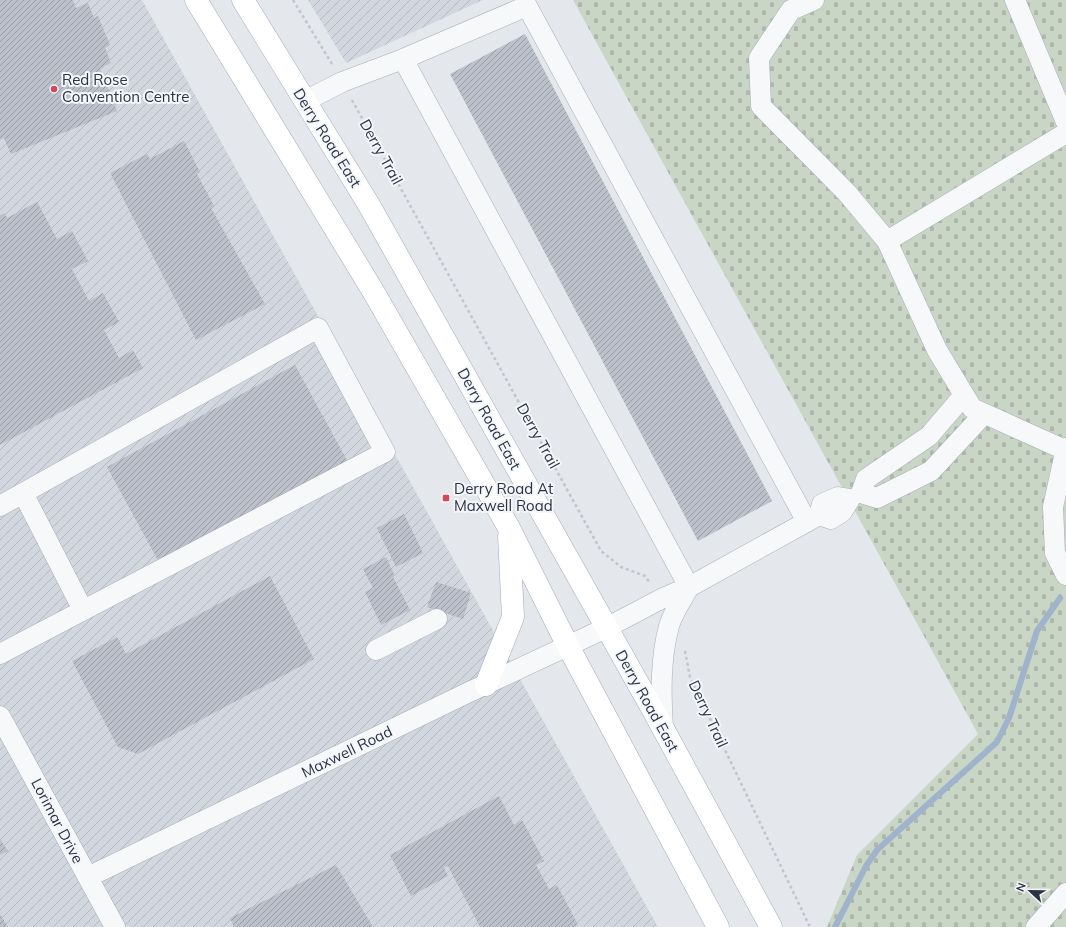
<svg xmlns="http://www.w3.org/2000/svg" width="1066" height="927" viewBox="0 0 1066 927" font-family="Mulish,sans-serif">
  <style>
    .industrial { fill: url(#industrial-furrows) }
    .cemetery { fill: url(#cemetery-stones) }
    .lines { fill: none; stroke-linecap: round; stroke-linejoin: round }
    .stream { stroke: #9fb4cc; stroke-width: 6 }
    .building { fill: url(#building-hatch) }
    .minor-casing { stroke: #a9aeb7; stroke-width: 21 }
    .major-casing { stroke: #a3abb8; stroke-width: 23 }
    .path { stroke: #c2c5cb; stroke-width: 2.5; stroke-dasharray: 3 3; stroke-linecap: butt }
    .minor { stroke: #f7f8fa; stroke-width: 20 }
    .major { stroke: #fff; stroke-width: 22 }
    .poi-dot { fill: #d1495b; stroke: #f4f6f9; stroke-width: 1.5 }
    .labels { text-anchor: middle; stroke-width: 4; stroke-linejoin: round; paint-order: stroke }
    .poi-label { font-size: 15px; fill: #2b3445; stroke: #f4f6f9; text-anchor: start }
    .street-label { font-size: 15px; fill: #2b3445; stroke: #f4f6f9 }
  </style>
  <defs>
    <pattern id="industrial-furrows" width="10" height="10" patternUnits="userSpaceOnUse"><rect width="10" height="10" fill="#d2d6de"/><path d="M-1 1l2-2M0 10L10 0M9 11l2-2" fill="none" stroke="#b4b8c0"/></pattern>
    <pattern id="cemetery-stones" width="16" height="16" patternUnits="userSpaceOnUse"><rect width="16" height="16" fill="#c9d6c5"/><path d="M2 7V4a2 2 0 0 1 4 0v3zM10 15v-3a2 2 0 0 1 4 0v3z" fill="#adb8ab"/></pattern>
    <pattern id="building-hatch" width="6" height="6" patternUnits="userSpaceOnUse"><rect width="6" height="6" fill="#bbc0ca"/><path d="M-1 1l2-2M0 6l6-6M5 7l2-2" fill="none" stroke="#989da6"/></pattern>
  </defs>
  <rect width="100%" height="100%" fill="#e4e7ec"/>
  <path class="industrial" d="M0,0H142L658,927H0Z
    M308,0H483L346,63Z"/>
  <path class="cemetery" d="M573,0H1066V927H827L857,855L978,734Z"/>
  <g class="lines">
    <path class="stream" d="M835,927L866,866L877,850L997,742L1009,718L1037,631L1060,598"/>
  </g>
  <path class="building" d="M0,0H73L76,8L88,3L94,18L98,16L110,45L105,48L111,63L100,68L117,111L11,154L4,138L0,140Z
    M525,34L772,501L698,541L450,74Z
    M184,141L200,172L197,174L214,206L211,208L265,304L196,340L110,173L147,154L150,159Z
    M37,202L57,239L72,231L88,261L72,269L89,301L103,293L119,322L104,330L119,358L133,350L143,368L0,445V216L4,213L7,218Z
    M295,365L349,464L161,566L107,467Z
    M404,514L423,553L396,567L377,528Z
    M386,557L395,576L393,577L410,610L381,625L365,592L373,588L363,569Z
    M270,576L314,659L138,754L118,747L72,661L117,637L126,654Z
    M436,582L471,593L463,619L427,607Z
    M499,796L514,825L522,820L544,861L536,865L549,889L557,885L578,925L574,927H480L448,866L444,868L448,876L411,896L390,855Z
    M0,839L8,851L0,855Z
    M336,865L373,927H234L230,918Z
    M0,914L8,927H0Z"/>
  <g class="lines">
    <g class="minor-casing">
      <path id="minor" d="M814,0L791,10L759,58L761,106L847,193L887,241L937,350L972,408L1065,450
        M1015,0L1066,122
        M403,59L689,587
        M305,101L342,82L403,59L527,6L807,522
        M887,241L1066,133
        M964,395L929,436L866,479L861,493L877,498L931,471L984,414
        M1066,448L1053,507L1055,553L1066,575
        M23,493L83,610
        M0,506L318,328L385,452L0,654
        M376,650L437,619
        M0,716L115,927
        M663,728C661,695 660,659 669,626C673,612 682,600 689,587
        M88,877L465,694L606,628L661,599L689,587L819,515L831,519L842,512L850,499L838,497L822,504L819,515
        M1036,927L1066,893"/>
    </g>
    <g class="major-casing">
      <path id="major" d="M196,0L373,291L509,528L568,646L718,927
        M243,0L369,205L653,710L771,927
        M486,685L513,617L509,536"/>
    </g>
    <path class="path" d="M293,0L332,64
      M352,100L601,551L621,567L645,576L650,583
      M685,651L690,677L810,927"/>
    <use href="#minor" class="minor"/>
    <use href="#major" class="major"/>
  </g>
  <g class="poi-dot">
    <circle cx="54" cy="89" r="4"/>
    <rect x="442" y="494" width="8" height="8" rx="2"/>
  </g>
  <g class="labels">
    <g class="poi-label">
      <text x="62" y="85">Red Rose<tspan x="62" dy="17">Convention Centre</tspan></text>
      <text x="454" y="494">Derry Road At<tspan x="454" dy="17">Maxwell Road</tspan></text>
    </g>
    <g class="street-label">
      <text transform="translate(327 138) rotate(58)" y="5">Derry Road East</text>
      <text transform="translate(381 152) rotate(61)" y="5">Derry Trail</text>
      <text transform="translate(489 419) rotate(61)" y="5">Derry Road East</text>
      <text transform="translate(538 436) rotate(61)" y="5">Derry Trail</text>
      <text transform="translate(647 701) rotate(61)" y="5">Derry Road East</text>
      <text transform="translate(708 714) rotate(65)" y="5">Derry Trail</text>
      <text transform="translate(347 752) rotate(-26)" y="5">Maxwell Road</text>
      <text transform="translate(57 821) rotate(62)" y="5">Lorimar Drive</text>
    </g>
  </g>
  <g transform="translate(1030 891) rotate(292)" stroke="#f4f6f9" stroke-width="3" paint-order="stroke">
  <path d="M0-3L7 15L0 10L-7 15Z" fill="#2b3445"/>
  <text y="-6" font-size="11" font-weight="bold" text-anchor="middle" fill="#2b3445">N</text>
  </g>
</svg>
